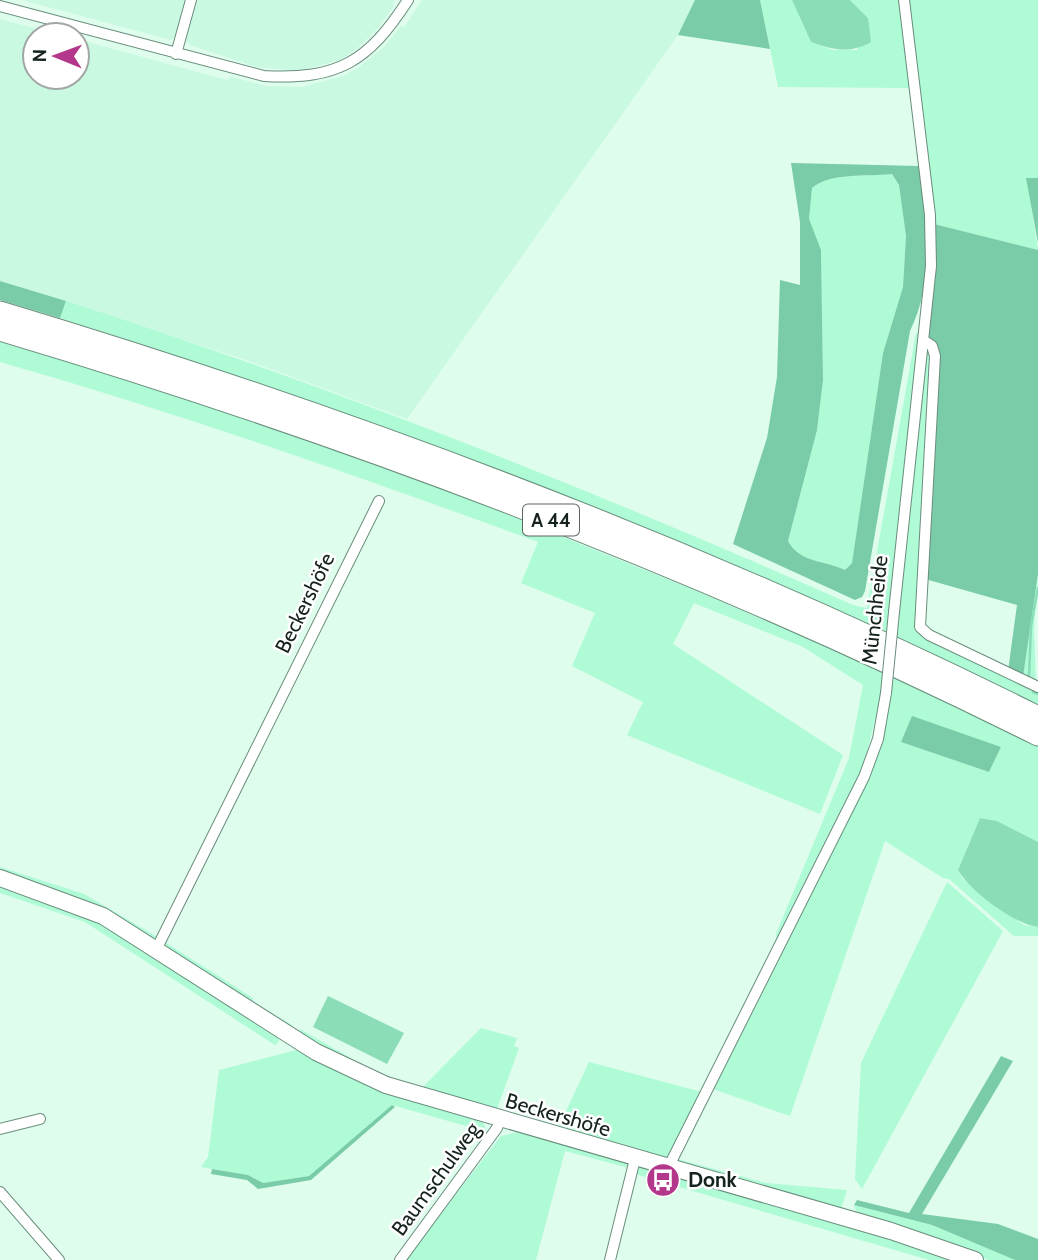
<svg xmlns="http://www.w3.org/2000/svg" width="1038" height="1260" viewBox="0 0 1038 1260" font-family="Cabin,sans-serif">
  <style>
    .built { fill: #caf9e1 }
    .green { fill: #aefbd6; fill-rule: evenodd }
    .forest { fill: #79cca7; fill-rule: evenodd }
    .water { fill: #8addb7 }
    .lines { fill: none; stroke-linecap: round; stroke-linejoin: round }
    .stream { stroke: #8addb7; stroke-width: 2.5 }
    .street-casing { stroke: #698d7c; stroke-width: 12 }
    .secondary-casing { stroke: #698d7c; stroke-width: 18 }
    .highway-casing { stroke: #698d7c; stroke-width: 23 }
    .street { stroke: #fff; stroke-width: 10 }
    .secondary { stroke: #fff; stroke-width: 16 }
    .highway { stroke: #fff; stroke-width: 21 }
    .street-bridge-casing { stroke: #698d7c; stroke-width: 12; stroke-linecap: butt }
    .street-bridge { stroke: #fff; stroke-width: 10 }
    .labels { text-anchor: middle; stroke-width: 5; stroke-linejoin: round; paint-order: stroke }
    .shield { fill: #fff; stroke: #5b6560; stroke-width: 2 }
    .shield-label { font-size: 19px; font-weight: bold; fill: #15231c }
    .street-label { font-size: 21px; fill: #15231c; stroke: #fff }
    .poi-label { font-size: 21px; font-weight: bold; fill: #15231c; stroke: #fff; text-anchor: start }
  </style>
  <rect width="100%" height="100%" fill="#defded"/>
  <path class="built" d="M22,0H186L176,37L171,40Z
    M197,0H394L393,7L379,27L358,48L340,60L298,71L256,67L190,45L186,40Z
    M422,0H695L678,35L407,419L243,359L0,281V19L61,35H35V77H77V39L227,80L231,77L267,86L301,87L343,76L358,68L385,46L400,27L405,26Z"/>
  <path class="green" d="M760,0H792L811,42L833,50H857L868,18L850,0H899L909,88L778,87Z
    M908,0H1038V178L1027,179L1038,250L934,224Z
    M892,174L899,185L906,236L903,287L883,353L852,563L845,570C824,560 800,563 788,541L817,430L823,380L821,250L809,220L812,188C832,172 866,177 892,174Z
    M66,301C334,387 596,491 853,605L867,608L916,333H920L926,349L933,352L916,631L1038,690V707L908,647L885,631C615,512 341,407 60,318Z
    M0,342L166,391L459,495L699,592L934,693L1038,746V842L997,821L980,818L958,870L963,879L1024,925L1038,927V936H1014L949,879L943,878L885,841L790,1116L713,1089L870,777L881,741L880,700L861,776L777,942L776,934L849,758L863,685L803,647L694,603L673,644L843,755L820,814L627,735L643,702L572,666L595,613L521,583L538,542C361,477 182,414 0,362ZM912,717L1001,747L989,772L901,742Z
    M1038,574L1034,627L1036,684L1023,677Z
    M0,867L84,894L159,938H151L0,872Z
    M947,882L1003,931L862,1189L855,1179L861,1063Z
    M0,884L80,911L280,1035L278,1043L275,1045L85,922L0,893Z
    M163,941L253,998L252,1001L292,1025L289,1026L166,948Z
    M481,1028L517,1038L514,1046L519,1048L497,1109L559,1126L589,1062L702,1092L669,1156L662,1161C540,1127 407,1104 299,1033L300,1029L382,1076L422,1088Z
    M300,1049L404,1098L483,1122L487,1132L392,1105L309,1176L263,1183L248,1175L201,1167L208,1157L219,1070Z
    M518,1132L625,1162L629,1168L565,1151L536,1260H405L501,1136Z
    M677,1159L766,1183L847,1190L841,1209L678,1163Z
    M640,1167L960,1260H929L635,1174Z
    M854,1205L932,1225L1015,1260H988L961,1248L857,1215Z"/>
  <path class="forest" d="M695,0H760L770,49L678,35Z
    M791,163L919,166C926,222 936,278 910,331L865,591L862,597L855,600L733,544L767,438L777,377L780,280L800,285V222ZM892,174L899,185L906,236L903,287L883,353L852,563L845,570C824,560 800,563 788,541L817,430L823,380L821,250L809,219L812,188C831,172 866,177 892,174Z
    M1026,178H1038V243Z
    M934,224L1038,250V574L1023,677L1008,671L1017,605L925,579L934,343L927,335L936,249Z
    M0,281L66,301L60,318L0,300Z
    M912,716L1001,747L989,772L901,742Z
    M1001,1056L1013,1061L922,1214L998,1224L1038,1239V1260H1015L932,1225L854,1205L857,1200L909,1213Z
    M392,1105L395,1107L311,1180L258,1189L247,1180L211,1174L212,1169L248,1175L263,1183L309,1176Z"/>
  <path class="water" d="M792,0H850L868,18L871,42C850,54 833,50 811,42Z
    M980,818L997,821L1038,842V927C1014,924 970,891 958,870Z
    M328,996L404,1033L387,1064L313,1027Z"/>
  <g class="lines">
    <path class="stream" d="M1029,677L1031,626L1038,588
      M1033,692L1038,694"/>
    <g class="street-casing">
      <path id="street" d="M0,6L264,76C338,80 368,62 408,0
        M176,54L191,0
        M923,340L932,346L935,356L920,627L929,635L1038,687
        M894,612L931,266L930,215L904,0
        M156,950L379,501
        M0,1129L40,1119
        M664,1176L864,777L878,739L886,693
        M0,1192L59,1260
        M400,1260L497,1128L500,1120
        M610,1260L635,1159"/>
    </g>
    <g class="secondary-casing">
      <path id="secondary" d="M0,878L103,916L316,1052L386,1085L891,1231L975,1260"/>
    </g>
    <g class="highway-casing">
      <path id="highway" d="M0,312C356,419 705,551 1038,717
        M0,330C356,436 705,569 1038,735"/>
    </g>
    <use href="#street" class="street"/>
    <use href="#secondary" class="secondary"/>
    <use href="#highway" class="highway"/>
    <g class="street-bridge-casing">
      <path id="street-bridge" d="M886,693L894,612"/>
    </g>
    <use href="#street-bridge" class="street-bridge"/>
  </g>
  <defs>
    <g id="bus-disc" transform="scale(1.75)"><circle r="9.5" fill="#b3388b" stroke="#fff"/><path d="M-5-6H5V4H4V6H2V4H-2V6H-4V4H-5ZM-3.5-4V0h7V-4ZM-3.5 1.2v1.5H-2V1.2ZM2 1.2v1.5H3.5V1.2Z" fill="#fff"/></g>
  </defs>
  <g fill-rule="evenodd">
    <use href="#bus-disc" x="663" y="1180"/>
  </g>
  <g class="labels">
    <rect class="shield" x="523" y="504.5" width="56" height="31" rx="5"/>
    <g class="shield-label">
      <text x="551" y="527">A 44</text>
    </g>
    <g class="street-label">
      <text transform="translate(305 603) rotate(-64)" y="7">Beckershöfe</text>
      <text transform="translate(875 610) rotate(-84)" y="7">Münchheide</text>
      <text transform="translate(558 1115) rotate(16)" y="7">Beckershöfe</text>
      <text transform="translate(436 1179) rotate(-54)" y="7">Baumschulweg</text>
    </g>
    <g class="poi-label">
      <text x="688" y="1187">Donk</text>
    </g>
  </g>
  <g transform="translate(56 56) rotate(271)"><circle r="33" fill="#ffffff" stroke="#a1a7a4" stroke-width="2"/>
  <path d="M0-5L12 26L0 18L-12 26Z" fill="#b3388b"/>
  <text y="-10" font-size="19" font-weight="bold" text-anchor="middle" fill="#15231c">N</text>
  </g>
</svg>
